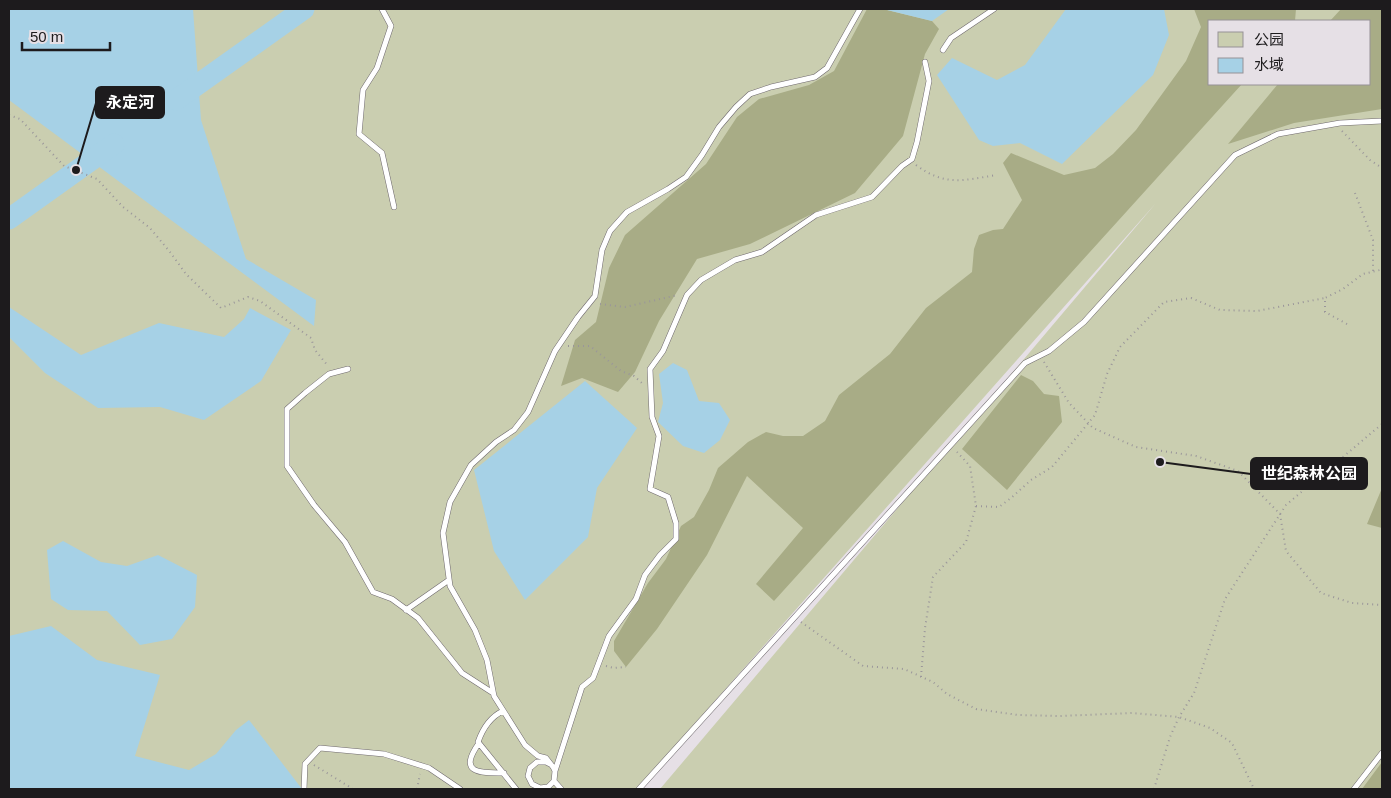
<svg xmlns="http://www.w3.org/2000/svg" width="1391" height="798" viewBox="0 0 1391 798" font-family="Arial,'Noto Sans SC',sans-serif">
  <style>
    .green { fill: #caceb0; fill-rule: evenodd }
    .forest { fill: #a8ac86 }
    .water { fill: #a6d1e6 }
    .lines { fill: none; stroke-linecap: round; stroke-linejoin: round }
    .river { stroke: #a6d1e6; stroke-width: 21 }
    .lane-casing { stroke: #6f696e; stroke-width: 6 }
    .path { stroke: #9a969a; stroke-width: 2; stroke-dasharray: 1 4; stroke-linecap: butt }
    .lane { stroke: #fff; stroke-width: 5 }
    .leader { fill: none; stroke: #1d1b1d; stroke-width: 2 }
    .callout-dot { fill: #1d1b1d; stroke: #e6e0e6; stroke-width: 2 }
    .callout { fill: #1d1b1d; stroke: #1d1b1d; stroke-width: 2 }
    .callout-label { font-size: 16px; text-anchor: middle; font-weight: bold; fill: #fff }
  </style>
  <rect width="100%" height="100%" fill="#e6e0e6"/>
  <path class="green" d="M9,9H1382V789H660L1156,203L637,789H9ZM1210,21H1370V84H1210Z"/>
  <path class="forest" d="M867,9H883L932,21L939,29L925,54L903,136L855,193L750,244L697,259L659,321L635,372L618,392L582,378L561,386L575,340L596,322L609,268L625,235L706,164L737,117L759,99L809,85L834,71Z
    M1194,9H1296L1295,21H1210V84H1242L774,601L756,584L803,528L747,476L707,555L657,629L626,667L614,651V641L648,583L666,559L681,526L694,517L709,490L718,468L748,442L766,432L783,436H803L825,421L839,395L890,354L926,308L972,272L974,249L979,235L993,230L1003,229L1022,200L1003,163L1011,153L1064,175L1095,168L1113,154L1136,130L1186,61L1201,27Z
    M1341,9H1382V109L1294,123L1228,144L1278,84H1370V21H1330Z
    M1021,375L1033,381L1044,394L1059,396L1062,422L1007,490L962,449Z
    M1382,488V528L1367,524Z
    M1382,762V789H1362Z"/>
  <path class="water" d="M9,9H193L201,120L246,259L316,300L314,326L9,100Z
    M883,9H949L932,21Z
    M1066,9H1164L1169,35L1153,75L1062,164L1020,143L993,146L979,140L937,75L952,58L997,80L1025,65Z
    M9,307L81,355L159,323L224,337L244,319L250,308L291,330L261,381L204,420L160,407L98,408L45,373L9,337Z
    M673,363L687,370L699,401L719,403L730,420L720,440L704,453L683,446L658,422L663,403L659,374Z
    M585,381L637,428L597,488L588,537L525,600L494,551L474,470Z
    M63,541L101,562L127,566L158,555L197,575L195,607L172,639L140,645L107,611L68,610L51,599L47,550Z
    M51,626L97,660L160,675L135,756L189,770L216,754L236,730L249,720L302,789H9V636Z"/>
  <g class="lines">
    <path class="river" d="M176,100L304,9
      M9,219L114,144"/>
    <g class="lane-casing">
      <path id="lane" d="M382,9L391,26L377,68L363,90L359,134L382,153L394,207
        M943,50L951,38L994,9
        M348,369L329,374L305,393L287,409V466L314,505L345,542L373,592L392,599L418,618L462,673L493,693
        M406,610L449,580
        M503,711C490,717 483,728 478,742L516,789
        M479,743C458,773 478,773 504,773
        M550,764L546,762H537L530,768L528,776L532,784L540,788L548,787L554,781L555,771L553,767L546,758L538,756L525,745L494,696L487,660L475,630L450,586L443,533L450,502L471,465L496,442L514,430L528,412L555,351L578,317L595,296L602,250L610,231L627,212L668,189L686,177L702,155L719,127L736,107L750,94L771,87L815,77L827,68L860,9
        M555,771L582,687L593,678L609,636L636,599L645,575L660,555L676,539V523L668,497L650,489L659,436L652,417L650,369L663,351L687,295L701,280L735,260L762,252L816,215L872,197L902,166L912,159L917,142L929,81L925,62
        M554,781L561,789
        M304,789L305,764L320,748L384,754L429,768L460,789
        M639,789L1025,363L1049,351L1084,322L1235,155L1278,134L1340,123L1382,121
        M1354,789L1382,753"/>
    </g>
    <path class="path" d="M9,115L20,119L64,166L97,179L123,207L150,228L170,252L186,274L221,308L248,297L260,301L311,338L315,350L328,366
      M1342,131L1370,160L1382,168
      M916,165C946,187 963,180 997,175
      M1355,193L1373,240V272
      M600,304L625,307L678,295
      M1347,324L1325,312V298L1343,289L1363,274L1380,270L1382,272
      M568,346H590L621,371L634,376L643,384
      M1044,362L1069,403L1093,428L1136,447L1196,456L1238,471L1280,514L1286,551L1321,593L1352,603L1382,605
      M976,506L999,507L1011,498L1031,480L1052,467L1095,415L1107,374L1120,347L1164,302L1191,298L1220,310L1257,311L1325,298
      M801,622L863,666L904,669L933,682L947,694L976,709L1018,715L1060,716L1132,713L1179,717L1210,728L1232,743L1254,789
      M606,666L614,668L626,667
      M921,677L925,628L933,577L966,542L976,506L970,466L957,452
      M314,765L353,789
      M417,789L420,774
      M1154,789L1170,737L1179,717L1194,693L1225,599L1286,505L1382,424"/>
    <use href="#lane" class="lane"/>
  </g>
  <path class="leader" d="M76 170L96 103M1160 462L1251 474"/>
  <g class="callout-dot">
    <circle cx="76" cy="170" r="5"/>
    <circle cx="1160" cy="462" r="5"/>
  </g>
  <g class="callout">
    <rect x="96" y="87" width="68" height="31" rx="5"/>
    <rect x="1251" y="458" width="116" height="31" rx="5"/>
  </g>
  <g class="callout-label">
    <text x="130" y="108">永定河</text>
    <text x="1309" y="479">世纪森林公园</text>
  </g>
  <rect width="1391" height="798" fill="none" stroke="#1d1b1d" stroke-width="20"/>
  <rect x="1208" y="20" width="162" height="65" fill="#e6e0e6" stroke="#969196"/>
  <rect x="1218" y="32" width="25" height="15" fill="#caceb0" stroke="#969196"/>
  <text x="1254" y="45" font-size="15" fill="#1d1b1d">公园</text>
  <rect x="1218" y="58" width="25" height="15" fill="#a6d1e6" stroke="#969196"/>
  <text x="1254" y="70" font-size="15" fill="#1d1b1d">水域</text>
  <path d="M22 42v8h88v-8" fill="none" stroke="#1d1b1d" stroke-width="2.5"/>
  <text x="30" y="42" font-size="15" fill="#1d1b1d" stroke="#e6e0e6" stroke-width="4" paint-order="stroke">50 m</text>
</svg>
